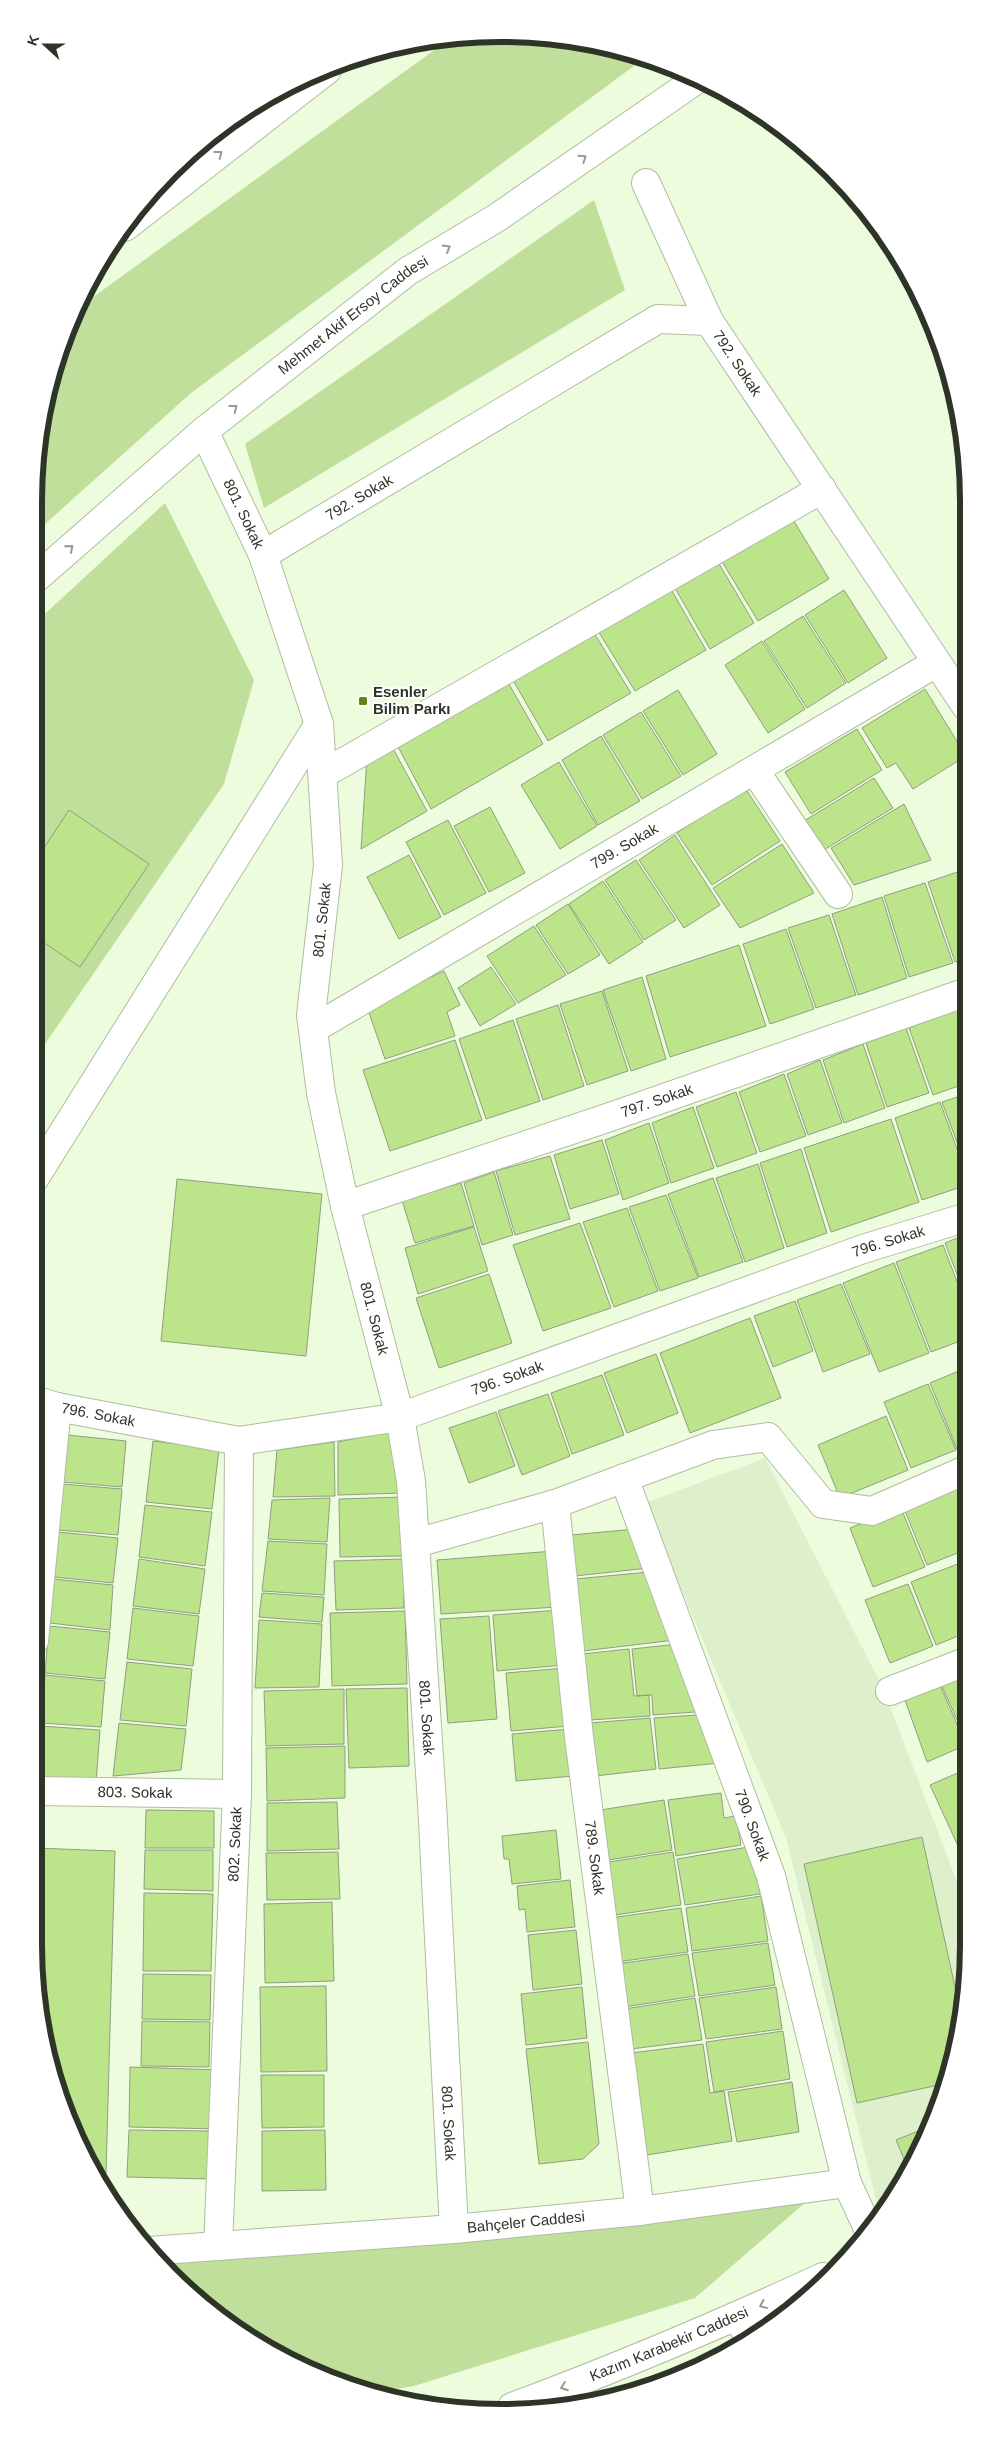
<svg xmlns="http://www.w3.org/2000/svg" width="1003" height="2447" viewBox="0 0 1003 2447" font-family="Helvetica,sans-serif">
  <style>
    .built { fill: #def0cb }
    .green { fill: #c0df9a }
    .building { fill: #bce48b; stroke: #909e81 }
    .lines { fill: none; stroke-linecap: round; stroke-linejoin: round }
    .street-casing { stroke: #afbd9f; stroke-width: 30 }
    .secondary-casing { stroke: #afbd9f; stroke-width: 30 }
    .primary-casing { stroke: #afbd9f; stroke-width: 30 }
    .highway-casing { stroke: #afbd9f; stroke-width: 30 }
    .street { stroke: #fff; stroke-width: 28 }
    .secondary { stroke: #fff; stroke-width: 28 }
    .primary { stroke: #fff; stroke-width: 28 }
    .highway { stroke: #fff; stroke-width: 28 }
    .oneway { stroke: #969a94 }
    .poi-dot { fill: #5e8711; stroke: #fff; stroke-width: 2 }
    .labels { text-anchor: middle; stroke-width: 4; stroke-linejoin: round; paint-order: stroke }
    .street-label { font-size: 15px; fill: #2e3428; stroke: #fff }
    .poi-label { font-size: 15px; font-weight: bold; fill: #2e3428; stroke: #fff; text-anchor: start }
    .rim { fill: none; stroke: #2e3428; stroke-width: 6 }
  </style>
  <rect width="100%" height="100%" fill="#edfcdd"/>
  <path class="built" d="M765,1458L883,1688L959,1887L969,1901V1946L945,2096L887,2204L878,2208L786,1838L645,1503Z"/>
  <path class="green" d="M471,35L562,38L646,57L191,393L34,534V501L58,351L78,308L451,38Z
    M594,200L625,290L264,508L245,444Z
    M165,503L254,680L224,784L34,1060V624Z
    M807,2201L695,2298L414,2386L370,2393L351,2389L268,2351L150,2254Z"/>
  <path class="building" d="M789,513L829,579L758,621L718,555Z
    M715,557L754,623L710,649L672,583Z
    M668,584L706,650L635,691L595,626Z
    M844,590L887,658L848,683L805,615Z
    M803,616L846,683L807,708L764,641Z
    M591,628L631,693L548,741L510,675Z
    M762,641L805,709L768,733L725,665Z
    M505,677L543,744L431,809L395,741Z
    M925,689L966,756L913,789L896,763L887,768L862,728Z
    M678,690L717,754L683,775L643,711Z
    M641,712L681,776L642,799L603,735Z
    M857,729L882,770L811,814L785,772Z
    M601,736L640,801L598,825L562,760Z
    M390,743L427,811L361,849L367,757Z
    M559,762L597,826L560,849L521,785Z
    M874,778L893,808L822,851L804,821Z
    M745,788L780,841L712,885L677,833Z
    M904,804L931,860L854,885L831,848Z
    M490,807L525,873L489,892L454,826Z
    M69,810L149,864L80,967L34,936V863Z
    M448,820L486,893L444,915L406,842Z
    M675,835L720,905L684,928L639,860Z
    M782,844L814,893L740,928L713,888Z
    M409,855L441,917L399,939L367,877Z
    M636,860L676,920L644,940L605,880Z
    M966,869L967,958L955,962L928,882Z
    M603,881L643,942L609,964L569,904Z
    M925,883L953,963L909,977L884,896Z
    M882,897L907,978L858,995L832,914Z
    M568,904L600,955L568,974L536,925Z
    M829,915L856,995L816,1008L788,928Z
    M534,926L566,975L518,1003L487,956Z
    M786,929L814,1009L770,1024L743,944Z
    M739,945L766,1026L670,1057L646,976Z
    M491,967L516,1004L480,1026L458,988Z
    M444,971L460,1005L447,1012L455,1036L385,1059L367,1007Z
    M642,977L666,1059L631,1071L603,990Z
    M602,991L628,1071L587,1085L560,1004Z
    M558,1005L584,1086L543,1100L516,1019Z
    M961,1008L967,1026V1083L933,1095L909,1028Z
    M513,1020L540,1101L486,1119L459,1039Z
    M906,1028L929,1093L887,1107L866,1043Z
    M455,1040L482,1120L390,1151L363,1070Z
    M863,1044L885,1108L844,1123L823,1060Z
    M820,1060L842,1123L808,1135L787,1074Z
    M784,1074L806,1136L760,1152L739,1092Z
    M736,1092L757,1153L717,1167L696,1107Z
    M967,1094V1169L942,1102Z
    M940,1102L967,1176V1185L922,1200L895,1118Z
    M693,1107L714,1168L671,1183L652,1123Z
    M891,1119L919,1202L831,1232L804,1148Z
    M649,1123L669,1183L623,1200L605,1140Z
    M602,1140L619,1194L570,1209L554,1155Z
    M801,1149L827,1233L787,1247L760,1163Z
    M550,1156L570,1219L515,1235L496,1171Z
    M758,1164L784,1248L745,1262L716,1178Z
    M494,1172L513,1235L482,1245L464,1183Z
    M713,1178L743,1262L699,1277L668,1194Z
    M177,1179L322,1194L306,1356L161,1341Z
    M461,1183L474,1226L415,1243L402,1200Z
    M666,1195L698,1278L660,1291L629,1207Z
    M627,1208L658,1291L614,1307L583,1222Z
    M580,1223L611,1308L543,1331L513,1245Z
    M474,1227L488,1271L418,1294L405,1248Z
    M967,1234L968,1303L945,1243Z
    M943,1245L968,1310V1338L931,1352L896,1262Z
    M894,1263L929,1353L879,1372L843,1283Z
    M489,1274L512,1343L439,1368L416,1298Z
    M841,1284L870,1354L823,1372L797,1300Z
    M795,1301L813,1351L773,1367L754,1316Z
    M750,1318L781,1398L690,1433L660,1353Z
    M656,1354L678,1413L627,1433L604,1373Z
    M968,1367V1444L957,1449L930,1383Z
    M602,1375L624,1435L572,1454L551,1393Z
    M928,1384L956,1450L911,1468L884,1402Z
    M548,1394L570,1456L522,1475L498,1411Z
    M496,1412L515,1466L469,1483L449,1428Z
    M886,1416L908,1470L840,1498L818,1445Z
    M400,1429L402,1493L338,1495V1442Z
    M67,1435L126,1441L122,1487L62,1482Z
    M153,1441L219,1449L212,1509L146,1502Z
    M334,1442L335,1496L273,1497L277,1450Z
    M62,1484L122,1489L118,1535L58,1530Z
    M959,1484L968,1506V1549L927,1565L903,1506Z
    M402,1497L403,1556L340,1557L339,1499Z
    M330,1498L327,1542L268,1539L272,1500Z
    M145,1505L212,1512L205,1566L139,1557Z
    M901,1508L925,1567L873,1587L850,1528Z
    M635,1529L649,1568L575,1576L571,1535Z
    M58,1532L118,1538L113,1583L54,1577Z
    M268,1541L327,1544L324,1595L262,1591Z
    M554,1551L558,1607L441,1614L437,1560Z
    M139,1559L205,1569L199,1614L133,1606Z
    M403,1559L404,1608L336,1610L334,1561Z
    M968,1560V1632L936,1645L911,1582Z
    M649,1572L675,1640L583,1651L575,1579Z
    M53,1579L113,1585L110,1630L50,1623Z
    M908,1584L933,1646L890,1663L865,1600Z
    M262,1593L324,1597L322,1622L259,1617Z
    M133,1608L199,1616L193,1666L127,1659Z
    M560,1610L564,1665L497,1671L493,1615Z
    M405,1611L407,1684L332,1686L330,1613Z
    M489,1616L497,1719L448,1723L440,1619Z
    M259,1620L322,1624L319,1687L255,1688Z
    M49,1626L110,1632L105,1679L45,1673Z
    M678,1644L709,1711L653,1715L652,1695L637,1696L632,1649Z
    M629,1649L634,1696L649,1695L650,1716L590,1720L582,1654Z
    M127,1662L192,1669L186,1726L120,1720Z
    M565,1668L569,1726L511,1731L506,1673Z
    M969,1672V1743L968,1744L941,1684Z
    M45,1675L105,1681L101,1727L41,1723Z
    M940,1685L966,1745L927,1762L905,1700Z
    M407,1688L409,1766L349,1768L346,1689Z
    M344,1689V1744L266,1746L264,1691Z
    M710,1714L720,1763L659,1769L654,1718Z
    M650,1718L656,1769L595,1776L590,1723Z
    M119,1723L186,1729L181,1770L113,1776Z
    M40,1726L100,1730L96,1783L36,1778Z
    M570,1729L574,1776L516,1781L512,1734Z
    M345,1746V1798L267,1801L266,1748Z
    M969,1768V1841L958,1846L930,1785Z
    M721,1793L724,1818L736,1816L741,1845L676,1856L668,1800Z
    M664,1800L672,1850L602,1861L594,1811Z
    M337,1802L339,1849L267,1851V1803Z
    M146,1810L214,1811V1848H145Z
    M556,1830L561,1879L512,1884L509,1859H504L502,1836Z
    M922,1837L959,2005L947,2083L857,2103L804,1864Z
    M754,1846L760,1894L685,1905L677,1859Z
    M34,1848L115,1851L106,2173H94L59,2096L34,1945Z
    M145,1850H213V1891L144,1889Z
    M338,1852L340,1899L267,1900L266,1853Z
    M673,1852L681,1905L609,1916L602,1863Z
    M570,1880L575,1927L527,1932L525,1909L519,1910L517,1886Z
    M144,1893L213,1894L211,1971H143Z
    M761,1896L768,1941L692,1951L686,1908Z
    M332,1902L334,1981L265,1983L264,1904Z
    M681,1908L688,1952L617,1962L610,1918Z
    M576,1930L582,1984L533,1990L528,1935Z
    M768,1943L775,1985L699,1996L692,1953Z
    M688,1954L695,1996L624,2007L617,1964Z
    M143,1974L211,1975L210,2020L142,2019Z
    M326,1986L327,2071L261,2072L260,1987Z
    M582,1987L587,2038L526,2045L521,1994Z
    M776,1987L782,2029L706,2039L699,1998Z
    M695,1998L702,2040L631,2049L624,2009Z
    M142,2021L210,2022L209,2067L141,2066Z
    M783,2031L790,2079L714,2092L706,2042Z
    M588,2042L599,2144L583,2159L539,2164L526,2049Z
    M703,2044L710,2093L724,2091L732,2141L647,2155L631,2053Z
    M130,2067L221,2070L220,2129L129,2127Z
    M261,2075H324V2127L262,2128Z
    M792,2082L799,2132L737,2142L728,2092Z
    M928,2127L907,2166L896,2140Z
    M129,2130L211,2131V2179L127,2177Z
    M325,2130L326,2190L262,2191V2131Z"/>
  <g class="lines">
    <g class="street-casing">
      <g id="street">
        <path d="M646,183L709,321"/>
        <path id="s1" d="M204,431L263,555L319,724L328,865L311,1015L321,1093L345,1206L400,1417L411,1481L432,1803L454,2229"/>
        <path id="s2" d="M263,555L658,319L709,321L966,706"/>
        <path d="M755,771L838,894"/>
        <path d="M323,774L822,489"/>
        <path id="s3" d="M313,1029L936,663"/>
        <path d="M34,1179L319,724"/>
        <path id="s4" d="M345,1206L610,1117L967,992"/>
        <path id="s5" d="M34,1400L57,1407L239,1441L400,1417L863,1249L967,1217"/>
        <path id="s6" d="M624,1478L771,1876L847,2183"/>
        <path id="s7" d="M555,1504L579,1737L640,2211"/>
        <path d="M416,1543L555,1504L713,1445L768,1437L823,1504L872,1511L968,1469"/>
        <path d="M34,1641L57,1407"/>
        <path d="M890,1691L968,1661"/>
        <path id="s8" d="M34,1791L237,1794"/>
        <path id="s9" d="M218,2246L237,1794L239,1441"/>
        <path d="M737,2317L751,2340"/>
      </g>
    </g>
    <g class="secondary-casing">
      <g id="secondary">
        <path id="s10" d="M148,2251L454,2229L640,2211L847,2183L870,2233"/>
        <path id="s11" d="M512,2407C617,2368 721,2324 823,2277"/>
      </g>
    </g>
    <g class="primary-casing">
      <g id="primary">
        <path id="s12" d="M34,580L204,431L408,271L498,217L696,80"/>
      </g>
    </g>
    <g class="highway-casing">
      <path id="highway" d="M125,227L327,70"/>
    </g>
    <use href="#street" class="street"/>
    <use href="#secondary" class="secondary"/>
    <use href="#primary" class="primary"/>
    <use href="#highway" class="highway"/>
  </g>
  <defs><path id="oneway-chevron" d="M-2-3.5L2.5 0L-2 3.5" fill="none" stroke-width="1.6" stroke-linecap="round" stroke-linejoin="round" transform="scale(1.25)"/></defs>
  <g class="oneway">
    <use href="#oneway-chevron" transform="translate(219 154) rotate(-38)"/>
    <use href="#oneway-chevron" transform="translate(583 158) rotate(-35)"/>
    <use href="#oneway-chevron" transform="translate(447 248) rotate(-31)"/>
    <use href="#oneway-chevron" transform="translate(234 408) rotate(-38)"/>
    <use href="#oneway-chevron" transform="translate(70 548) rotate(-41)"/>
    <use href="#oneway-chevron" transform="translate(763 2305) rotate(155)"/>
    <use href="#oneway-chevron" transform="translate(564 2387) rotate(160)"/>
  </g>
  <rect class="poi-dot" x="358" y="696" width="10" height="10" rx="2.5"/>
  <g class="labels">
    <g class="street-label">
      <text dy="5" stroke="none"><textPath href="#s12" startOffset="415">Mehmet Akif Ersoy Caddesi</textPath></text>
      <text dy="5" stroke="none"><textPath href="#s2" startOffset="562">792. Sokak</textPath></text>
      <text dy="5" stroke="none"><textPath href="#s2" startOffset="112">792. Sokak</textPath></text>
      <text dy="5" stroke="none"><textPath href="#s1" startOffset="92">801. Sokak</textPath></text>
      <text dy="5" stroke="none"><textPath href="#s3" startOffset="361">799. Sokak</textPath></text>
      <text transform="translate(322 920) rotate(-84)" y="5">801. Sokak</text>
      <text dy="5" stroke="none"><textPath href="#s4" startOffset="329">797. Sokak</textPath></text>
      <text dy="5" stroke="none"><textPath href="#s5" startOffset="891">796. Sokak</textPath></text>
      <text dy="5" stroke="none"><textPath href="#s1" startOffset="918">801. Sokak</textPath></text>
      <text dy="5" stroke="none"><textPath href="#s5" startOffset="486">796. Sokak</textPath></text>
      <text dy="5" stroke="none"><textPath href="#s5" startOffset="66">796. Sokak</textPath></text>
      <text dy="5" stroke="none"><textPath href="#s1" startOffset="1322">801. Sokak</textPath></text>
      <text dy="5" stroke="none"><textPath href="#s8" startOffset="101">803. Sokak</textPath></text>
      <text dy="5" stroke="none"><textPath href="#s6" startOffset="370">790. Sokak</textPath></text>
      <text dy="5" stroke="none"><textPath href="#s9" startOffset="402">802. Sokak</textPath></text>
      <text dy="5" stroke="none"><textPath href="#s7" startOffset="356">789. Sokak</textPath></text>
      <text dy="5" stroke="none"><textPath href="#s1" startOffset="1728">801. Sokak</textPath></text>
      <text dy="5" stroke="none"><textPath href="#s10" startOffset="379">Bahçeler Caddesi</textPath></text>
      <text dy="5" stroke="none"><textPath href="#s11" startOffset="169">Kazım Karabekir Caddesi</textPath></text>
    </g>
    <g class="poi-label">
      <text x="373" y="697">Esenler<tspan x="373" dy="17">Bilim Parkı</tspan></text>
    </g>
  </g>
  <path d="M0 0H1003V2447H0ZM501 42H501A459 459 0 0 1 960 501V1945A459 459 0 0 1 501 2404H501A459 459 0 0 1 42 1945V501A459 459 0 0 1 501 42Z" fill="#fff" fill-rule="evenodd"/>
  <path class="rim" d="M501 42H501A459 459 0 0 1 960 501V1945A459 459 0 0 1 501 2404H501A459 459 0 0 1 42 1945V501A459 459 0 0 1 501 42Z"/>
  <g transform="translate(45 45) rotate(291)" stroke="#ffffff" stroke-width="4" paint-order="stroke">
  <path d="M0-4L9 19L0 12L-9 19Z" fill="#2e3428"/>
  <text y="-8" font-size="14" font-weight="bold" text-anchor="middle" fill="#2e3428">K</text>
  </g>
</svg>
